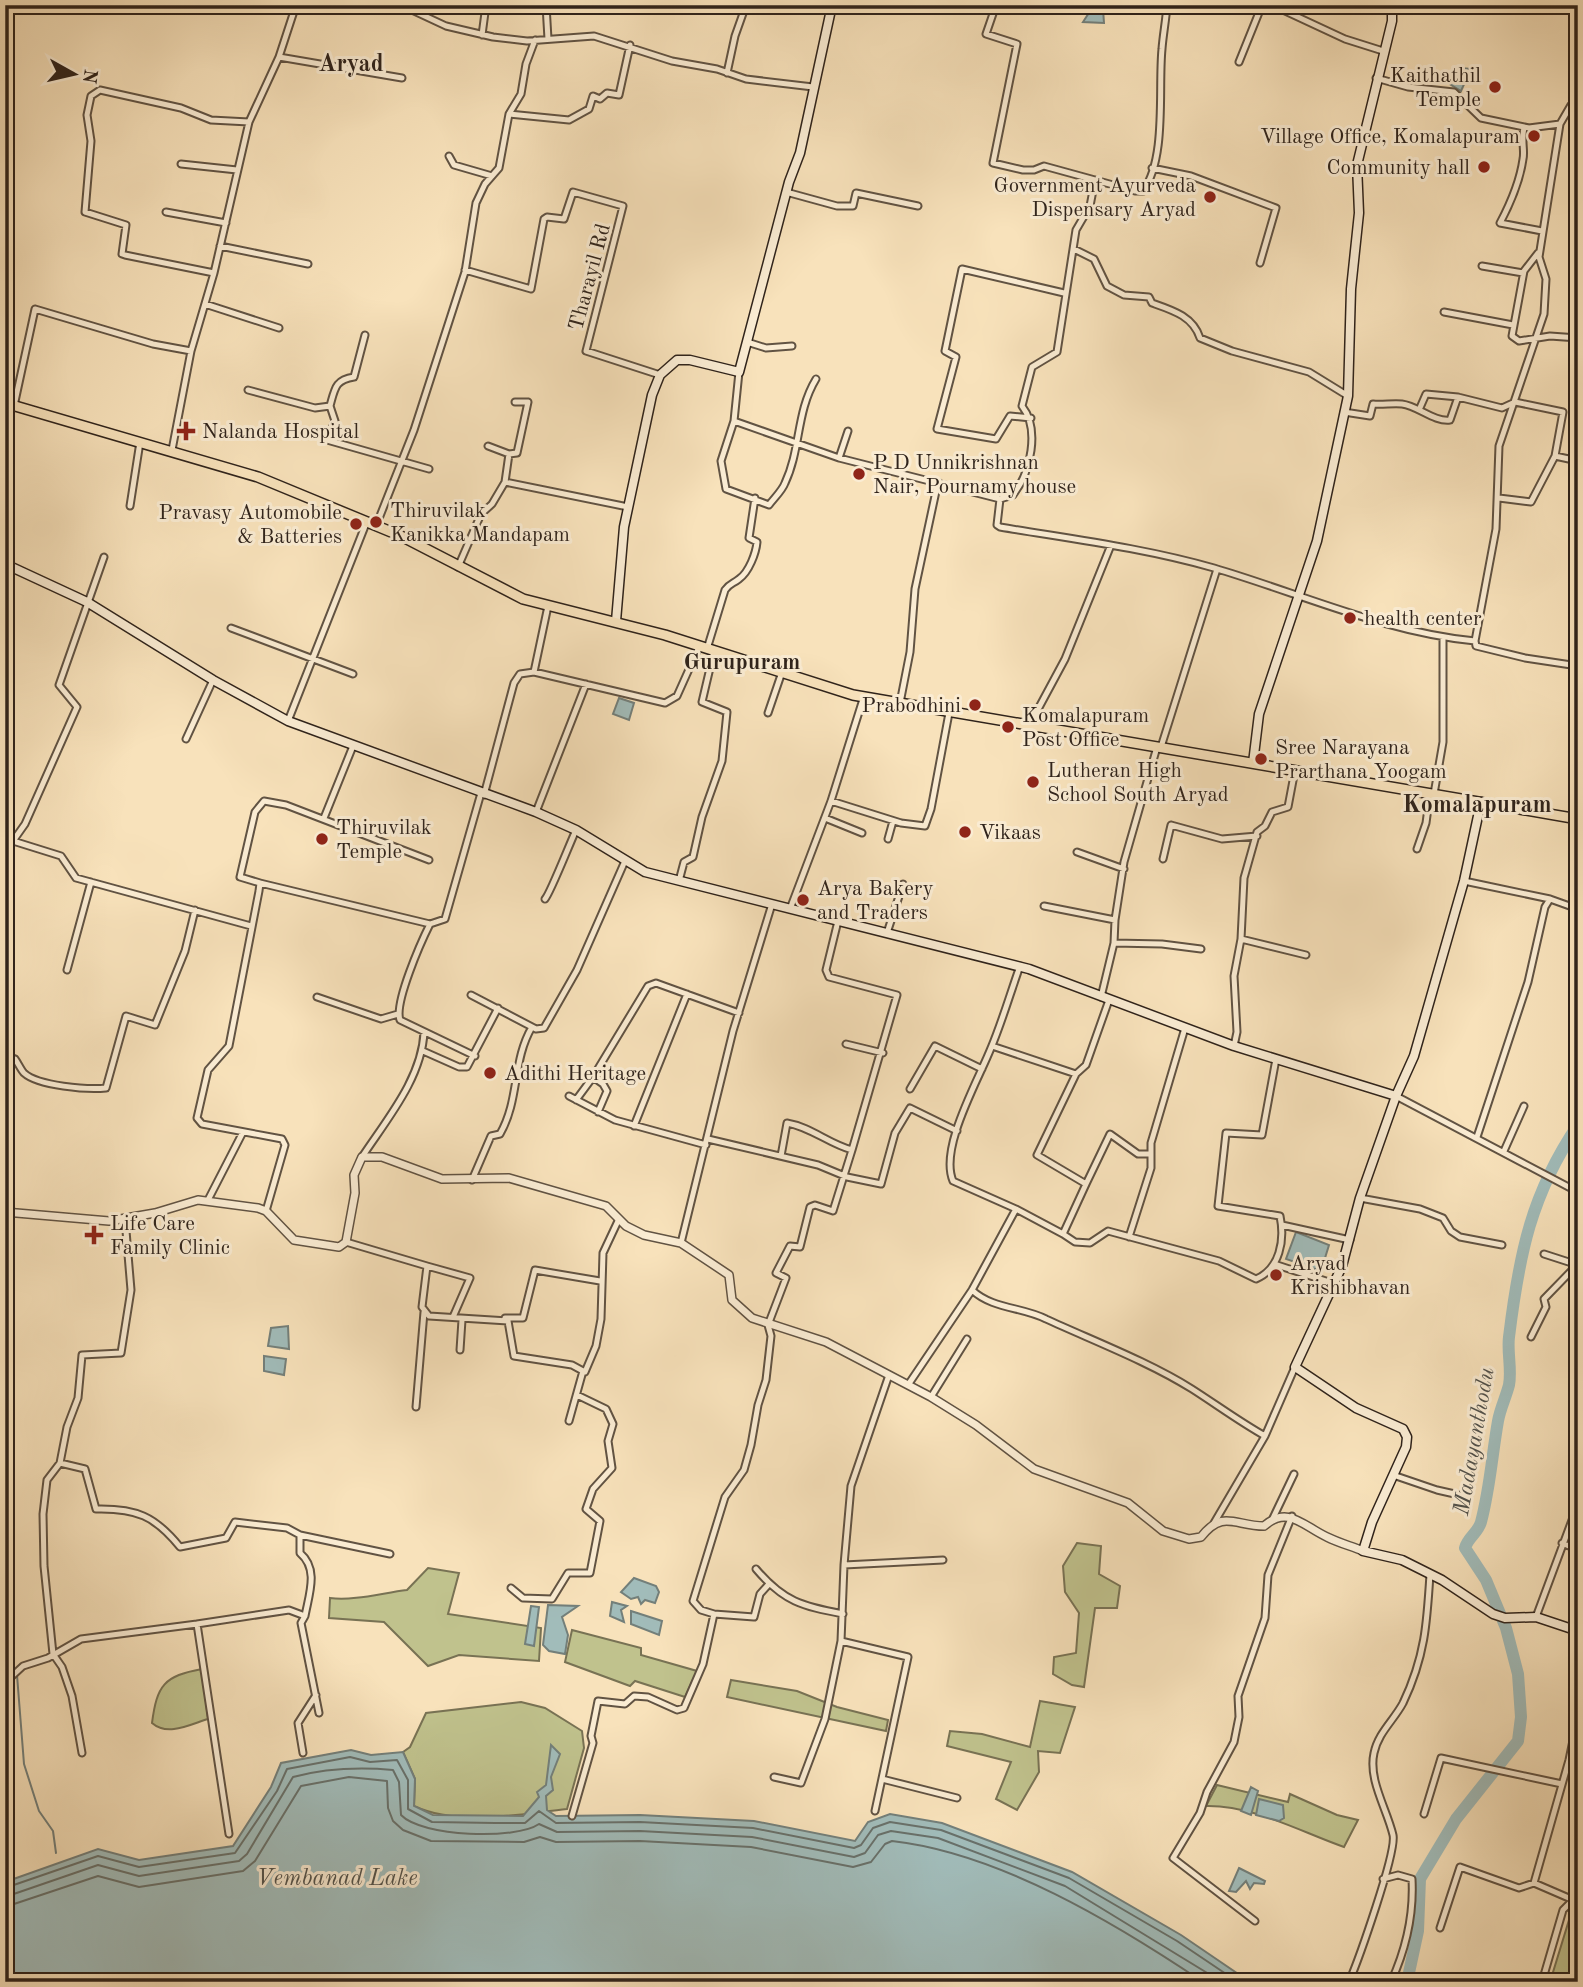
<svg xmlns="http://www.w3.org/2000/svg" width="1583" height="1987" viewBox="0 0 1583 1987" font-family="'Old Standard TT',serif">
  <style>
    .green { fill: #c0c28d; stroke: #787254; stroke-width: 2 }
    .water { fill: #a1bcba; stroke: #737f7a; stroke-width: 2 }
    .lines { fill: none; stroke-linecap: round; stroke-linejoin: round }
    .shore { stroke: #68706a; stroke-width: 2 }
    .stream { stroke: #737f7a; stroke-width: 2 }
    .river { stroke: #a1bcba; stroke-width: 12 }
    .minor-casing { stroke: #615343; stroke-width: 9 }
    .tertiary-casing { stroke: #615343; stroke-width: 10 }
    .secondary-casing { stroke: #2f231b; stroke-width: 11 }
    .primary-casing { stroke: #2f231b; stroke-width: 12 }
    .minor { stroke: #faecd3; stroke-width: 5 }
    .tertiary { stroke: #faecd3; stroke-width: 7 }
    .secondary { stroke: #faecd3; stroke-width: 8 }
    .primary { stroke: #f8e2bb; stroke-width: 9 }
    .poi-dot { fill: #8f2418; stroke: #faecd3; stroke-width: 2.5 }
    .labels { text-anchor: middle; stroke-width: 6; stroke-linejoin: round; paint-order: stroke }
    .poi-label { font-size: 21px; fill: #2f231b; stroke: #faecd3; text-anchor: start }
    .street-label { font-size: 21px; fill: #2f231b; stroke: #faecd3 }
    .neighbourhood-label { font-size: 23px; font-weight: bold; fill: #2f231b; stroke: #faecd3 }
    .water-label { font-size: 23px; font-style: italic; fill: #51514b; stroke: #faecd3 }
    .quarter-label { font-size: 24px; font-weight: bold; fill: #2f231b; stroke: #faecd3 }
  </style>
  <rect width="100%" height="100%" fill="#f8e2bb"/>
  <filter id="stains"><feTurbulence type="fractalNoise" baseFrequency=".00286" numOctaves="4"/><feColorMatrix values="0 0 0 0 .2 0 0 0 0 .09 0 0 0 0 .02 0 0 0 .5 -.17"/></filter>
  <radialGradient id="worn" r=".72"><stop offset=".6" stop-color="#630" stop-opacity="0"/><stop offset="1" stop-color="#630" stop-opacity=".3"/></radialGradient>
  <path class="green" d="M1077,1543L1101,1546L1099,1574L1120,1586L1117,1608H1095L1084,1687L1072,1685L1053,1674L1054,1657L1076,1653L1079,1613L1065,1592L1063,1566Z
    M428,1568L459,1573L448,1614L541,1628L539,1661L459,1655L428,1666L384,1622L329,1618L330,1598C354,1601 382,1593 407,1590Z
    M572,1630L641,1648V1655L697,1671L685,1697L635,1681L630,1686L565,1662Z
    M202,1669L208,1719C191,1724 168,1737 152,1723C157,1685 164,1676 202,1669Z
    M731,1680L797,1691L837,1707L888,1720L886,1731L727,1697Z
    M1040,1701L1075,1707L1060,1753L1038,1751L1039,1772L1017,1810L996,1799L1011,1762L947,1746L950,1731L982,1734L1030,1747Z
    M521,1702L545,1708L582,1731L584,1748L567,1809C519,1814 459,1827 414,1806L415,1779L403,1752L410,1747L426,1713Z
    M1217,1785L1288,1802L1290,1794L1337,1815L1358,1820L1344,1847C1301,1832 1253,1805 1206,1806Z
    M1573,1907L1578,1908V1982H1550Z"/>
  <path class="water" d="M1094,5L1103,9L1104,23L1083,22Z
    M1459,68L1471,69L1461,91L1448,83Z
    M619,698L634,703L629,720L613,714Z
    M1296,1232L1329,1245L1321,1271L1286,1259Z
    M288,1326L289,1349L268,1346L271,1328Z
    M264,1356L286,1359L284,1375L264,1371Z
    M634,1578L656,1586L659,1592L655,1603L645,1600L641,1604L638,1597L631,1599L621,1592Z
    M612,1602L627,1606L621,1610L624,1622L610,1616Z
    M548,1605L578,1606L562,1617L568,1635L565,1654L549,1651L543,1645Z
    M531,1606L539,1607L534,1646L525,1644Z
    M631,1611L662,1621L659,1635L631,1624Z
    M551,1745L560,1754L551,1777L553,1790L546,1796L547,1810L556,1816L640,1815L754,1821L855,1841L868,1822L890,1814L942,1823L1072,1872L1181,1935L1250,1982H5V1882L98,1849L139,1860L233,1846L271,1787L281,1763L351,1750L371,1755L403,1752L415,1779L414,1806L433,1815L523,1816L539,1797L537,1792L546,1785Z
    M1251,1787L1258,1791L1251,1815L1241,1811Z
    M1259,1799L1283,1805L1284,1818L1279,1821L1256,1815Z
    M1239,1868L1265,1881L1264,1884L1254,1883L1250,1889L1246,1881L1236,1892L1229,1891Z"/>
  <g class="lines">
    <path class="shore" d="M5,1888L98,1856L139,1867L235,1853L277,1791L287,1769L350,1757L370,1762L397,1760L408,1780V1809L432,1822L495,1823H525L539,1811L556,1823L640,1822L753,1828L854,1848L861,1845L873,1828L890,1822L941,1830L1069,1878L1177,1941L1238,1982
      M5,1897L98,1865L139,1876L239,1861L247,1854L293,1777C327,1768 359,1767 393,1770L399,1782L401,1815C422,1837 516,1840 539,1824L557,1832L640,1831L752,1837L854,1857L865,1853L878,1835L891,1831L938,1838L1065,1886L1222,1982
      M5,1907L98,1876L139,1887L243,1871L255,1861L301,1786L349,1777L387,1781L388,1808L393,1821L403,1830L431,1841L524,1842L540,1837L556,1842L640,1841L751,1847L853,1867L871,1862L885,1844L892,1841C999,1853 1115,1923 1203,1982"/>
    <path class="stream" d="M17,1675L24,1764L39,1811L53,1831L56,1853"/>
    <path class="river" d="M1407,1982L1418,1931L1420,1879L1456,1819L1518,1741L1521,1717L1518,1674L1506,1628L1486,1580L1465,1548C1468,1537 1478,1533 1481,1522C1490,1488 1492,1455 1498,1421C1500,1409 1506,1397 1509,1385C1512,1370 1507,1352 1509,1337C1519,1255 1531,1194 1578,1125"/>
    <g class="minor-casing">
      <path id="minor" d="M401,5L446,26L493,37L527,41L594,36L672,61L717,69L746,79L813,87
        M546,5L548,39
        M996,5L986,34L1017,44L993,163L1023,170H1034L1044,166L1135,191H1143C1167,158 1158,89 1162,49C1163,35 1166,20 1167,5
        M1272,5L1345,39L1383,51
        M482,35L486,5
        M279,57L402,78
        M1239,62L1262,5
        M727,73L735,36L746,5
        M1376,78L1408,87L1454,92L1481,118L1529,128L1560,124L1571,105L1578,104
        M509,114L569,120L589,109L593,96L600,99L607,93L619,95L630,45
        M1560,124L1539,257L1546,279L1544,314L1499,446L1496,529L1475,641L1476,646L1525,658L1578,666
        M1524,127C1521,142 1525,150 1523,159C1520,181 1510,204 1500,223L1542,231
        M449,156L454,165L492,176
        M181,164L237,170
        M1152,168L1191,176L1276,208L1260,263
        M786,192L837,206H853L856,193L918,206
        M166,212L226,223
        M220,246L308,264
        M1074,249L1094,259L1107,286L1124,295L1149,297L1152,303C1172,310 1193,316 1200,338L1232,351L1309,372L1348,396
        M1538,253L1524,271L1512,336L1519,341L1550,336L1578,338
        M1482,266L1523,273
        M465,270L531,289L544,219L547,217L564,219L573,192L623,206L586,351L660,375
        M214,273L125,255L122,254L126,225L85,212L91,141L87,115L91,96L100,90L181,108L211,120L249,122
        M205,304L279,328
        M1444,312L1513,325
        M747,342L766,348L792,346
        M739,372L734,421L839,458L1000,499L1013,495C1031,472 1040,429 1022,406L1032,367L1057,352L1076,230L1090,206L1095,180
        M248,390L315,408L330,406L335,421L327,440L429,469
        M14,406L35,309L153,344L191,351
        M330,406C335,388 335,380 354,377L365,335
        M1419,410L1426,394L1458,397
        M1344,412L1370,416L1373,404C1382,405 1393,403 1402,404C1418,406 1434,422 1450,420L1458,397L1502,408L1515,402L1563,412L1555,456
        M1031,418L1010,416L996,439L937,429L956,357L945,351L962,269L1064,293
        M734,421L721,461L726,489L769,505C774,498 782,491 785,483C801,449 796,412 816,379
        M172,450L191,351L214,273L249,122L279,57L296,5
        M509,454L517,453L528,402H515
        M839,458L848,431
        M505,482L628,507
        M1499,498L1531,502L1555,456L1578,461
        M1000,499L997,525L1000,527C1072,539 1144,548 1214,568C1302,594 1384,632 1475,641
        M130,506L140,442
        M376,526L414,430L465,272L476,203L485,184L499,168L509,114L521,94L526,64L535,40
        M458,567L481,514L492,504L505,482L509,454L488,446
        M231,628L353,674
        M707,649L725,590C730,583 733,584 739,579C749,572 756,553 757,542L749,538L755,498
        M534,672L548,606
        M900,703L910,652L915,589L938,482
        M768,713L782,672
        M288,721L367,521
        M1029,726L1065,659L1111,545
        M186,739L213,680
        M1161,747L1217,569
        M1434,794L1443,742V638
        M484,795L514,683L520,674L534,672L665,703L677,696L699,647
        M831,801L901,823L925,826L931,809L949,713
        M536,812L586,684
        M324,818L353,746
        M825,818L862,833
        M5,831L13,841L25,824L77,707L59,685L104,557
        M888,839L893,821
        M13,841L61,856L76,878L251,926
        M1417,849L1426,823L1430,793
        M1077,852L1124,869
        M1163,859L1171,825L1222,839L1257,836
        M679,881L684,862L693,857L702,817L722,761L727,712L702,702L714,651
        M1464,881L1550,899
        M260,883L430,924
        M545,899C550,894 570,843 576,830
        M1044,906L1115,920
        M790,909L831,801L864,696
        M838,921L826,970L829,977L897,995L852,1150
        M887,933L903,884
        M1241,939L1306,955
        M1114,943L1162,944L1201,949
        M67,970L91,882
        M471,995L536,1029L544,1028L577,970L625,861
        M317,997L381,1019L398,1014
        M1101,997L1114,943L1115,920L1124,862L1157,747
        M846,1044L883,1053
        M992,1046L1076,1074
        M1234,1046L1237,1032L1234,976L1241,939L1244,878L1257,832L1265,826L1272,812L1288,807L1295,770
        M423,1051L459,1067H467L498,1008
        M5,1055L15,1059C18,1063 21,1070 24,1073C38,1086 88,1090 106,1088L126,1016L155,1025L185,951L195,910
        M475,1056L400,1020C394,1003 421,942 430,924L445,919L481,793
        M910,1089L935,1046L982,1069
        M569,1096L615,1120L706,1145
        M1396,1096L1578,1192
        M576,1100L593,1077
        M598,1112L607,1091L603,1084L593,1077L648,986L656,983L739,1013
        M634,1126L687,994
        M1477,1137L1528,982L1545,907L1550,899L1578,909
        M708,1139L818,1165L847,1177L881,1184L895,1133L910,1108L957,1131
        M1504,1151L1524,1106
        M362,1157C387,1119 422,1078 424,1032
        M472,1180L491,1136L500,1134C520,1099 512,1061 532,1027
        M1086,1184L1110,1134L1138,1154H1151
        M1360,1198L1420,1209L1443,1218L1451,1231L1460,1237L1502,1245
        M208,1200L243,1132
        M1016,1209L953,1181C939,1148 978,1081 991,1048C1002,1022 1010,994 1020,966
        M266,1211L285,1145L282,1139L202,1124L197,1118L208,1070L229,1046L259,891L260,883L240,877L255,812L264,801L286,805L429,860
        M1282,1225L1350,1240
        M1063,1234L1075,1242L1090,1243L1108,1231L1219,1261L1256,1279C1280,1269 1285,1240 1280,1216L1218,1206L1226,1133L1262,1135L1276,1059
        M1129,1237L1151,1168V1143L1185,1028
        M346,1242L427,1266L422,1307L429,1316L508,1321L514,1356L572,1365L583,1371L569,1421
        M681,1243L733,1031L772,904
        M1544,1254L1578,1265
        M1277,1265L1335,1284
        M427,1266L470,1278L453,1317
        M972,1290C992,1309 1023,1307 1046,1319C1094,1341 1149,1362 1192,1389C1217,1405 1240,1422 1265,1436
        M505,1318H523L535,1270L600,1281
        M1531,1337L1546,1307L1544,1299L1577,1265
        M460,1350L462,1320
        M585,1372L596,1346L601,1319L603,1253L618,1221
        M908,1385L972,1290L1016,1209L1063,1234L1086,1184L1037,1155L1076,1074L1086,1065L1109,1000
        M931,1397L967,1339
        M416,1407L424,1312
        M60,1463L85,1469L96,1509C136,1508 155,1516 180,1547L226,1538L235,1522L287,1528L300,1535V1553C319,1569 309,1594 305,1616
        M1393,1475L1437,1490L1468,1497
        M1273,1518L1294,1474
        M1214,1523L1265,1436L1295,1367
        M300,1535L390,1554
        M1562,1543L1578,1550
        M844,1565L943,1560
        M756,1569C784,1602 802,1606 843,1614
        M511,1588L523,1598L552,1599L568,1573H590L600,1521L586,1509L593,1489L612,1468L608,1441L613,1424L606,1409L577,1395
        M714,1614L754,1617L760,1594L769,1584
        M1536,1617L1578,1504
        M197,1624L289,1610L305,1616L301,1623L319,1713
        M5,1677L10,1678L23,1666L48,1658L81,1639L197,1624L229,1834
        M1578,1716L1569,1760L1534,1883L1578,1902
        M82,1753L72,1696L62,1667L53,1654L44,1566L43,1514L47,1480L60,1463L67,1427L78,1398L82,1355L121,1353L131,1290L125,1219
        M303,1753L298,1723L316,1695
        M774,1777L801,1783L825,1719L841,1641
        M882,1779L957,1798
        M875,1811L908,1657L841,1641L844,1565L851,1486L889,1375
        M1424,1814L1441,1758L1562,1784
        M572,1816L593,1743L591,1736L598,1701L625,1704L634,1696L648,1697L677,1710L684,1708L703,1664L714,1614L701,1610L693,1601L725,1497L744,1470L751,1445L758,1405L766,1380L771,1336L768,1325L786,1278L776,1273L790,1246L800,1247L810,1207L815,1205L833,1211L852,1150C829,1144 811,1127 787,1123L781,1156
        M1383,1879L1398,1875L1412,1879C1414,1916 1406,1949 1391,1982
        M1255,1921L1173,1858L1200,1813L1207,1792L1234,1742L1239,1717L1238,1696L1265,1618L1268,1575L1292,1516
        M1440,1928L1460,1867L1519,1888L1534,1883
        M1349,1982C1358,1961 1397,1852 1393,1835C1387,1809 1368,1780 1374,1753C1378,1733 1394,1720 1403,1703C1425,1657 1427,1623 1430,1574
        M1542,1982L1563,1910L1573,1900"/>
    </g>
    <g class="tertiary-casing">
      <path id="tertiary" d="M5,1212L109,1221L155,1213L198,1200L258,1208L266,1211L294,1240L339,1247L346,1242L355,1193L354,1175L362,1157H382L442,1179L509,1178L606,1206L626,1226L644,1235L681,1243L729,1275L732,1300L752,1318L826,1342L931,1397L976,1425L1034,1469L1128,1503L1163,1531L1189,1539L1201,1537C1223,1509 1235,1526 1264,1526C1288,1505 1303,1526 1327,1537C1339,1543 1351,1546 1363,1551"/>
    </g>
    <g class="secondary-casing">
      <path id="secondary" d="M5,564L87,602L213,680L288,721L536,812L576,830L645,872L1029,969L1234,1046L1396,1096
        M616,621L624,527L652,395L660,375L677,360H690L739,372L789,182L800,153L832,5
        M1253,763L1259,714L1317,541L1348,396L1351,289L1359,213L1357,165L1392,21V5
        M1481,802L1464,881L1414,1056L1396,1096L1360,1198L1342,1266L1295,1367L1356,1408L1403,1429L1407,1437L1406,1447L1372,1522L1363,1551L1402,1560L1442,1580L1493,1614L1505,1618L1536,1617L1578,1631"/>
    </g>
    <g class="primary-casing">
      <path id="primary" d="M5,403L258,477L401,536L523,599L665,635L853,695L1578,819"/>
    </g>
    <use href="#minor" class="minor"/>
    <use href="#tertiary" class="tertiary"/>
    <use href="#secondary" class="secondary"/>
    <use href="#primary" class="primary"/>
  </g>
  <g class="poi-dot">
    <circle cx="1495" cy="87" r="7"/>
    <circle cx="1534" cy="136" r="7"/>
    <circle cx="1484" cy="167" r="7"/>
    <circle cx="1210" cy="197" r="7"/>
    <path d="M182.5 420.5h7v7h7v7h-7v7h-7v-7h-7v-7h7z"/>
    <circle cx="859" cy="474" r="7"/>
    <circle cx="376" cy="522" r="7"/>
    <circle cx="356" cy="524" r="7"/>
    <circle cx="1350" cy="618" r="7"/>
    <circle cx="975" cy="705" r="7"/>
    <circle cx="1008" cy="727" r="7"/>
    <circle cx="1261" cy="759" r="7"/>
    <circle cx="1033" cy="782" r="7"/>
    <circle cx="965" cy="832" r="7"/>
    <circle cx="322" cy="839" r="7"/>
    <circle cx="803" cy="900" r="7"/>
    <circle cx="490" cy="1073" r="7"/>
    <path d="M90.5 1224.5h7v7h7v7h-7v7h-7v-7h-7v-7h7z"/>
    <circle cx="1276" cy="1275" r="7"/>
  </g>
  <g class="labels">
    <g class="poi-label">
      <text x="1481" y="82" text-anchor="end">Kaithathil<tspan x="1481" dy="24">Temple</tspan></text>
      <text x="1520" y="143" text-anchor="end">Village Office, Komalapuram</text>
      <text x="1470" y="174" text-anchor="end">Community hall</text>
      <text x="1196" y="192" text-anchor="end">Government Ayurveda<tspan x="1196" dy="24">Dispensary Aryad</tspan></text>
      <text x="202" y="438">Nalanda Hospital</text>
      <text x="873" y="469">P D Unnikrishnan<tspan x="873" dy="24">Nair, Pournamy house</tspan></text>
      <text x="390" y="517">Thiruvilak<tspan x="390" dy="24">Kanikka Mandapam</tspan></text>
      <text x="342" y="519" text-anchor="end">Pravasy Automobile<tspan x="342" dy="24">&amp; Batteries</tspan></text>
      <text x="1364" y="625">health center</text>
      <text x="961" y="712" text-anchor="end">Prabodhini</text>
      <text x="1022" y="722">Komalapuram<tspan x="1022" dy="24">Post Office</tspan></text>
      <text x="1275" y="754">Sree Narayana<tspan x="1275" dy="24">Prarthana Yoogam</tspan></text>
      <text x="1047" y="777">Lutheran High<tspan x="1047" dy="24">School South Aryad</tspan></text>
      <text x="336" y="834">Thiruvilak<tspan x="336" dy="24">Temple</tspan></text>
      <text x="979" y="839">Vikaas</text>
      <text x="817" y="895">Arya Bakery<tspan x="817" dy="24">and Traders</tspan></text>
      <text x="504" y="1080">Adithi Heritage</text>
      <text x="110" y="1230">Life Care<tspan x="110" dy="24">Family Clinic</tspan></text>
      <text x="1290" y="1270">Aryad<tspan x="1290" dy="24">Krishibhavan</tspan></text>
    </g>
    <g class="street-label">
      <text transform="translate(589 277) rotate(-75)" y="7">Tharayil Rd</text>
    </g>
    <g class="neighbourhood-label">
      <text x="742" y="669">Gurupuram</text>
    </g>
    <g class="water-label">
      <text transform="translate(1473 1441) rotate(-80)" y="8">Madayanthodu</text>
      <text x="337" y="1885">Vembanad Lake</text>
    </g>
    <g class="quarter-label">
      <text x="351" y="71">Aryad</text>
      <text x="1477" y="812">Komalapuram</text>
    </g>
  </g>
  <rect width="1583" height="1987" fill="none" stroke="#f8e2bb" stroke-width="28"/>
  <rect x="7" y="7" width="1569" height="1973" fill="none" stroke="#2f231b" stroke-width="3.5"/>
  <rect x="14" y="14" width="1555" height="1959" fill="none" stroke="#2f231b" stroke-width="2"/>
  <g transform="translate(74 74) rotate(98)" stroke="#faecd3" stroke-width="5" paint-order="stroke">
  <path d="M0-5L12 26L0 18L-12 26Z" fill="#2f231b"/>
  <text y="-10" font-size="19" font-weight="bold" text-anchor="middle" fill="#2f231b">N</text>
  </g>
  <rect width="100%" height="100%" filter="url(#stains)"/>
  <rect width="100%" height="100%" fill="url(#worn)"/>
</svg>
